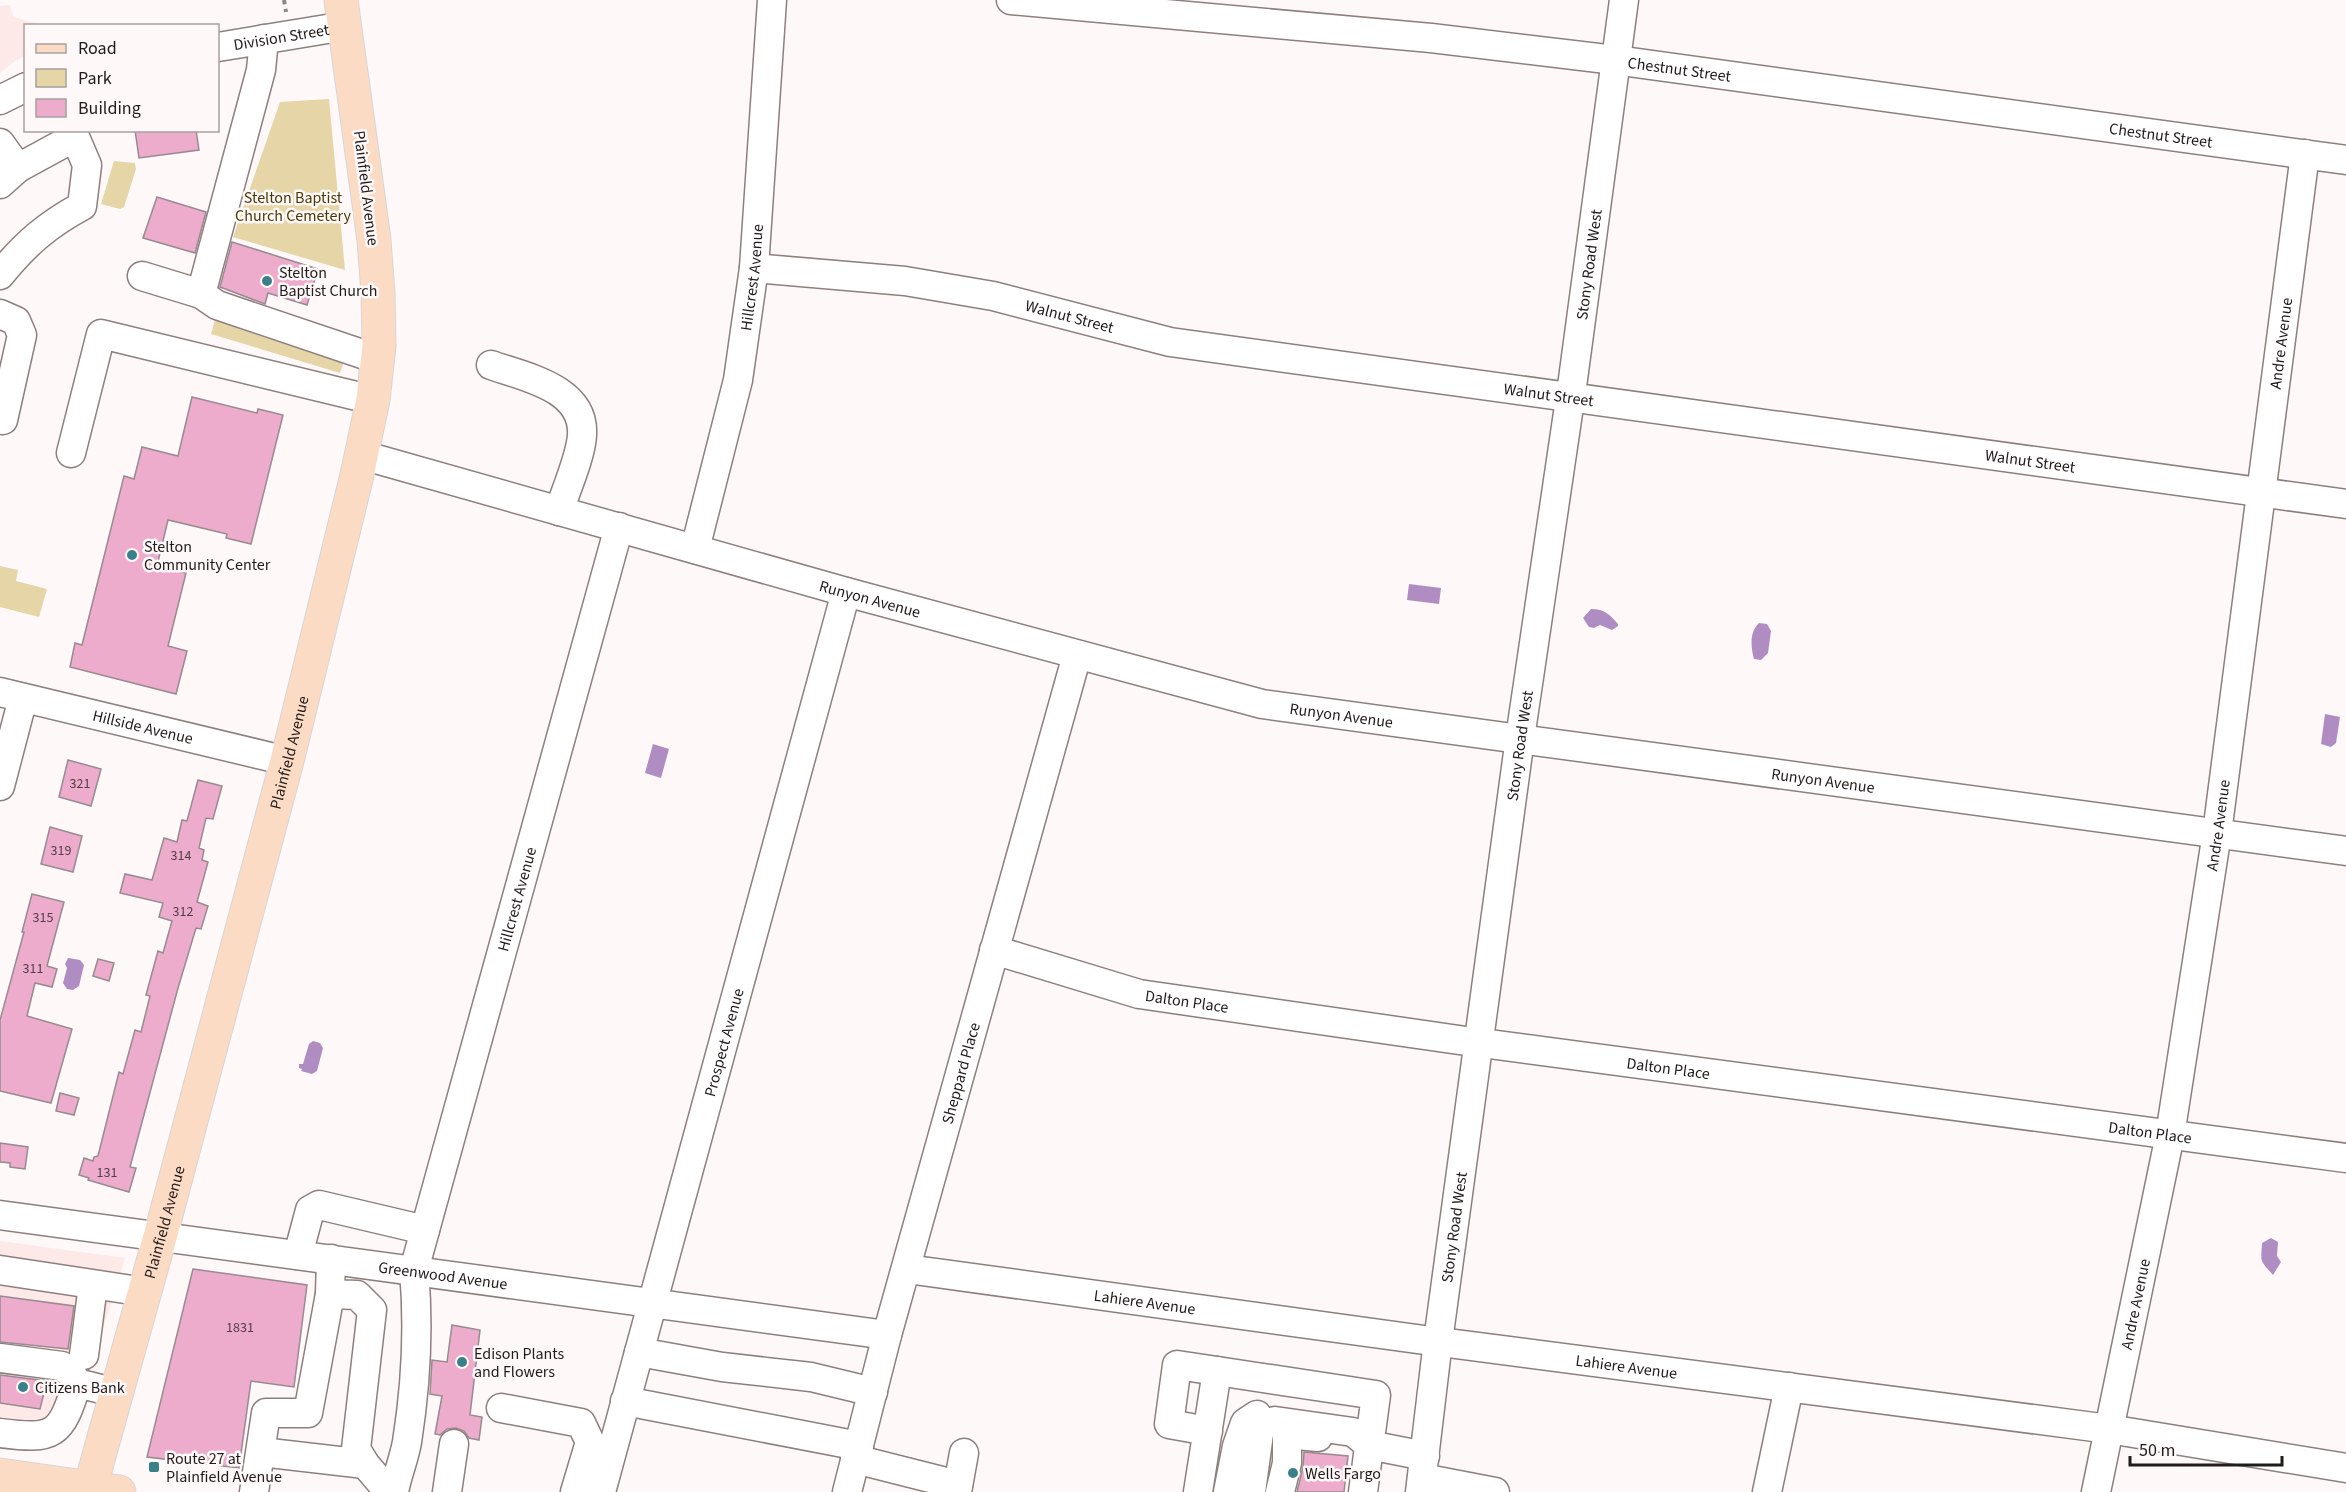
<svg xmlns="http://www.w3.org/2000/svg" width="2346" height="1492" viewBox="0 0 2346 1492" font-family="'Source Sans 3',sans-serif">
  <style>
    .built { fill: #fde9e8 }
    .green { fill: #e5d5a7 }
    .water { fill: #af8cc2 }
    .building { fill: #edaccc; stroke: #978a90; stroke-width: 1.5 }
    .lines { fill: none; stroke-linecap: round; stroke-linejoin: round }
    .minor-casing { stroke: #8e7f7e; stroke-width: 31 }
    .major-casing { stroke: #d7d6d6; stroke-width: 35 }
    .path { stroke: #8f8989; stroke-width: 4; stroke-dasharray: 4.5 4.5; stroke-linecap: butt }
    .minor { stroke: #fff; stroke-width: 28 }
    .major { stroke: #fcdbc4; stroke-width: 33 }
    .poi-dot { fill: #3a808b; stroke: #fff8f8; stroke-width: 2 }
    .labels { text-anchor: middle; stroke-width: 5; stroke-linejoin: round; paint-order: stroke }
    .number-label { font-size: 14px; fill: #543f47 }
    .street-label { font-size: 16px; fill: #211b1b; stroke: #fff8f8 }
    .park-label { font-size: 16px; fill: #493a04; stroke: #fff8f8 }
    .poi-label { font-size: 16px; fill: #211b1b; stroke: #fff8f8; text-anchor: start }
  </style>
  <rect width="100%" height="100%" fill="#fff8f8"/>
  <path class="built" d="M10,5L13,17L41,25L26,26L25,56L15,61L0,73V6Z
    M0,1241L125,1258L74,1423L48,1449L0,1445Z"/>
  <path class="green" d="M329,99L345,270L233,237L280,102Z
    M114,161L135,163L136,169L124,207L120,209L101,204Z
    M216,316L346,355L340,373L211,334Z
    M0,566L18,570L16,581L47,589L39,617L0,607Z"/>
  <path class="water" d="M1409,584L1441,588L1439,604L1407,600Z
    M1591,609C1605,609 1610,615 1618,624V626L1612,630L1600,625L1594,628L1589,627L1583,618Z
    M1759,623L1767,624L1771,631L1768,653L1761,660L1754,659C1751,648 1749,632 1759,623Z
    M2325,714L2340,717L2336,743L2331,747L2321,744Z
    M653,744L669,749L661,778L645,773Z
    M68,958L80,960L84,965L79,986L73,990L67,989L63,983L67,968L65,964Z
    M313,1041L320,1043L323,1048L317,1071L312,1074L301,1071L302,1069L299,1068V1064H303L309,1044Z
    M2271,1238L2278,1242L2277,1256L2281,1262L2273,1275C2259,1259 2261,1263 2262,1243Z"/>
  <path class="building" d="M135,130H196L199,150L139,158Z
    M157,197L206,212L195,253L143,238Z
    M232,242L318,269L307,305L268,293L265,304L220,287Z
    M192,397L257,413L258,409L283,415L251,544L226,538L227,534L168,520L157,566L186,573L168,646L187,651L176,694L70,667L75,643L82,645L124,476L134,479L142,447L178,456Z
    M68,760L101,769L91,806L59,797Z
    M198,780L222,786L213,819L206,818L199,848L204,850L202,860L208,862L197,902L208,906L201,929L196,928L178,988L130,1167L136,1168L129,1192L88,1180L89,1178L79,1175L84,1158L93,1161L94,1157L98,1156L119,1072L123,1074L135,1030L141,1032L150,996L146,995L158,951L163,953L172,921L159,917L163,903L120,893L125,874L152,880L164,838L177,842L182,820L187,821Z
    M50,827L82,836L73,872L41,864Z
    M32,894L64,902L47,966L57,969L52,987L35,983L27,1016L72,1029L51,1103L0,1091V1020L24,932H22Z
    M98,959L114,963L109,981L93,976Z
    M60,1093L79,1098L74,1115L56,1111Z
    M0,1143L28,1147L25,1169L10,1167V1163L0,1162Z
    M193,1269L307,1285L294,1387L251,1381L239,1468L147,1457Z
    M0,1296L74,1306L68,1349L0,1342Z
    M452,1325L480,1330L470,1415L482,1417L479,1440L469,1438L464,1431L456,1428L447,1429L440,1435L435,1434L442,1396L430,1394L432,1360L447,1362Z
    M0,1375L47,1381L40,1409L0,1403Z
    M1304,1452L1348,1456L1344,1492H1297L1303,1467Z"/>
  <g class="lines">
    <g class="minor-casing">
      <g id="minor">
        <path id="s1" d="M1011,0L1431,38L1615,60L2346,160"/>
        <path id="s2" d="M218,47L345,26"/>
        <path d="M0,100L26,87"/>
        <path d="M0,143L18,168"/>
        <path d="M0,184L18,168L75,137L87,165L82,206C47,225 25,244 0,275"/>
        <path id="s3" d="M754,268L905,281L993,296L1170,342L2346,504"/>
        <path d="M142,276L201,294L217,305L377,359"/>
        <path d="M201,294L261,70L264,39"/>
        <path d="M0,314L16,321L22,335L3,420"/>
        <path d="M491,365C525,377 585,388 582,435C581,456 566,490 559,511"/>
        <path d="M71,453L101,334L373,400"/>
        <path id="s4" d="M362,455L846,592L1262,704L2346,851"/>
        <path id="s5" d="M695,549L738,380L754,268L772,0"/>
        <path id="s6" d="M0,692L287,761"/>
        <path d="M0,786L23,698"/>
        <path id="s7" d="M994,950L1139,994L1459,1040L2346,1158"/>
        <path id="s8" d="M0,1215L887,1335"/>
        <path d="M298,1255L310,1210L319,1205L425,1230"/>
        <path d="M331,1259L330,1294L357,1295L372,1310L356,1449L365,1464L389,1492"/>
        <path id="s9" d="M907,1269L1417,1339L2109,1429L2346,1468"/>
        <path d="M0,1270L145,1292"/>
        <path d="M639,1352L722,1367L811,1377L873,1392"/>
        <path d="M84,1355L93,1285"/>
        <path d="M0,1358L62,1366L72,1374L77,1383"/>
        <path d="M1217,1371L1376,1395L1363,1492"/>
        <path d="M625,1401L859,1446"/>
        <path d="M501,1408L581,1423L590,1442L575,1492"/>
        <path d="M0,1433C54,1440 61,1436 77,1383L117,1393"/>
        <path d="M261,1452L365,1464"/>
        <path d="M855,1459L958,1485"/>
        <path d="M1422,1478L1495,1492"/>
        <path d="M254,1492L266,1413H308L330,1294"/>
        <path id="s10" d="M394,1492C397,1475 404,1459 407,1442C416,1385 419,1327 414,1270L619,527"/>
        <path d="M447,1492L454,1444"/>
        <path id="s11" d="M601,1492L846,592"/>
        <path id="s12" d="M847,1492L887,1335L1077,655"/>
        <path d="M957,1492L964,1453"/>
        <path d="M1198,1492L1217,1371L1177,1365L1169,1424L1208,1431"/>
        <path d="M1228,1492L1237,1446L1245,1423L1257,1415"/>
        <path d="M1251,1492L1260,1426L1275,1421L1353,1432L1369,1445L1425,1456"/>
        <path d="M1280,1492L1287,1463V1434L1318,1437"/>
        <path id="s13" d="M1420,1492L1438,1341L1520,738L1573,379L1624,0"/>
        <path d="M1767,1492L1789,1387"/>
        <path id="s14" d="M2096,1492L2170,1135L2217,833L2305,154"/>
      </g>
    </g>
    <g class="major-casing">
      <g id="major">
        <path d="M0,1475L119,1492"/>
        <path id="s15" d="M90,1488L160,1237L287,761L357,475L373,400L379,346L378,293L374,240L341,0"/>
      </g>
    </g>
    <path class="path" d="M284,0L286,12"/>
    <use href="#minor" class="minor"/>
    <use href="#major" class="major"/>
  </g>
  <g class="poi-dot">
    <circle cx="267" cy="281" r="6"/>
    <circle cx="132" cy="555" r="6"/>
    <circle cx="462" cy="1362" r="6"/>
    <circle cx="23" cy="1387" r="6"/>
    <rect x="148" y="1461" width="12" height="12" rx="3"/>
    <circle cx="1293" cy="1473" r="6"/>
  </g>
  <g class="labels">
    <g class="number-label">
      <text x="80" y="788">321</text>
      <text x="61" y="855">319</text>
      <text x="181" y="860">314</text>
      <text x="183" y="916">312</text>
      <text x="43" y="922">315</text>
      <text x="33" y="973">311</text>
      <text x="107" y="1177">131</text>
      <text x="240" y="1332">1831</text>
    </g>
    <g class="street-label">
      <text dy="6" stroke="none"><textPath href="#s2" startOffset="64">Division Street</textPath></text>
      <text dy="6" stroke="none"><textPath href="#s1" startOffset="672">Chestnut Street</textPath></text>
      <text dy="6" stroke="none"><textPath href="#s1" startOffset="1158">Chestnut Street</textPath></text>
      <text transform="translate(367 188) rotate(83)" y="6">Plainfield Avenue</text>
      <text dy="6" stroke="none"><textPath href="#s13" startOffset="1239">Stony Road West</textPath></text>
      <text dy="6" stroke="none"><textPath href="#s5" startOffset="278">Hillcrest Avenue</textPath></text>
      <text dy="6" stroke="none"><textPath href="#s3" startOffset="320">Walnut Street</textPath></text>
      <text dy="6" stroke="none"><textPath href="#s14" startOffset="1164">Andre Avenue</textPath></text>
      <text dy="6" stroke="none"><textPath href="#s3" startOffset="806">Walnut Street</textPath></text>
      <text dy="6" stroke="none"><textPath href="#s3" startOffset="1292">Walnut Street</textPath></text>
      <text dy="6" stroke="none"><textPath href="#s4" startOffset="528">Runyon Avenue</textPath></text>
      <text dy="6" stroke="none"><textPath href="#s4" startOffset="1014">Runyon Avenue</textPath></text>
      <text dy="6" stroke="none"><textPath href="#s6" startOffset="147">Hillside Avenue</textPath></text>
      <text dy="6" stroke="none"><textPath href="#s13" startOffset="753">Stony Road West</textPath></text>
      <text dy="6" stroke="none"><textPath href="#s15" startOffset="762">Plainfield Avenue</textPath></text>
      <text dy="6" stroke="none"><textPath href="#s4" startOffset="1500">Runyon Avenue</textPath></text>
      <text dy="6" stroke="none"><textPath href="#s14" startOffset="678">Andre Avenue</textPath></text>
      <text dy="6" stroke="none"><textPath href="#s10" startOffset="609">Hillcrest Avenue</textPath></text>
      <text dy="6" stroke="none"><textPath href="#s7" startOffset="200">Dalton Place</textPath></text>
      <text dy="6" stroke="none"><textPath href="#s11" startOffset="466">Prospect Avenue</textPath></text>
      <text dy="6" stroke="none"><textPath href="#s7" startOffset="686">Dalton Place</textPath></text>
      <text dy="6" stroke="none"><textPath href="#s12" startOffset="434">Sheppard Place</textPath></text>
      <text dy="6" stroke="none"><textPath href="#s7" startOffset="1172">Dalton Place</textPath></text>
      <text dy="6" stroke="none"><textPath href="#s15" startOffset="276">Plainfield Avenue</textPath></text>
      <text dy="6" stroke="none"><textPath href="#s13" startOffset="267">Stony Road West</textPath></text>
      <text dy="6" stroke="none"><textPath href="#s8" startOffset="447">Greenwood Avenue</textPath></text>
      <text dy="6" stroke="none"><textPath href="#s9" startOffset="240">Lahiere Avenue</textPath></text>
      <text dy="6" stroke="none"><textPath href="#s14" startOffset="192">Andre Avenue</textPath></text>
      <text dy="6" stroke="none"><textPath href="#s9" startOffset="726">Lahiere Avenue</textPath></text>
    </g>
    <g class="park-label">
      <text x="293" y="203">Stelton Baptist<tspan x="293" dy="18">Church Cemetery</tspan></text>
    </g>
    <g class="poi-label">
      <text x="279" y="278">Stelton<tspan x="279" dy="18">Baptist Church</tspan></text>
      <text x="144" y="552">Stelton<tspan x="144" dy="18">Community Center</tspan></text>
      <text x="474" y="1359">Edison Plants<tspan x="474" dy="18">and Flowers</tspan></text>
      <text x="35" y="1393">Citizens Bank</text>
      <text x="166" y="1464">Route 27 at<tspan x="166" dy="18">Plainfield Avenue</tspan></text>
      <text x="1305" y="1479">Wells Fargo</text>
    </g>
  </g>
  <rect x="24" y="24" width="195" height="108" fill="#fff8f8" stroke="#a6a0a0" stroke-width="1.5"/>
  <rect x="36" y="44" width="30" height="9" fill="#fcdbc4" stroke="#a6a0a0" stroke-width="1.5"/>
  <text x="78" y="54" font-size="18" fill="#211b1b">Road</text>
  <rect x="36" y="69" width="30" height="18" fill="#e5d5a7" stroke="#a6a0a0" stroke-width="1.5"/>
  <text x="78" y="84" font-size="18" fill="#211b1b">Park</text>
  <rect x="36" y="99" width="30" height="18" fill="#edaccc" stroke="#a6a0a0" stroke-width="1.5"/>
  <text x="78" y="114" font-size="18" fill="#211b1b">Building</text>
  <path d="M2130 1456v9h152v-9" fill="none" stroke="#211b1b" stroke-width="3"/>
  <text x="2139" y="1456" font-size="18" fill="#211b1b" stroke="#fff8f8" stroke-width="4.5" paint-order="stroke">50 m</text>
</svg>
